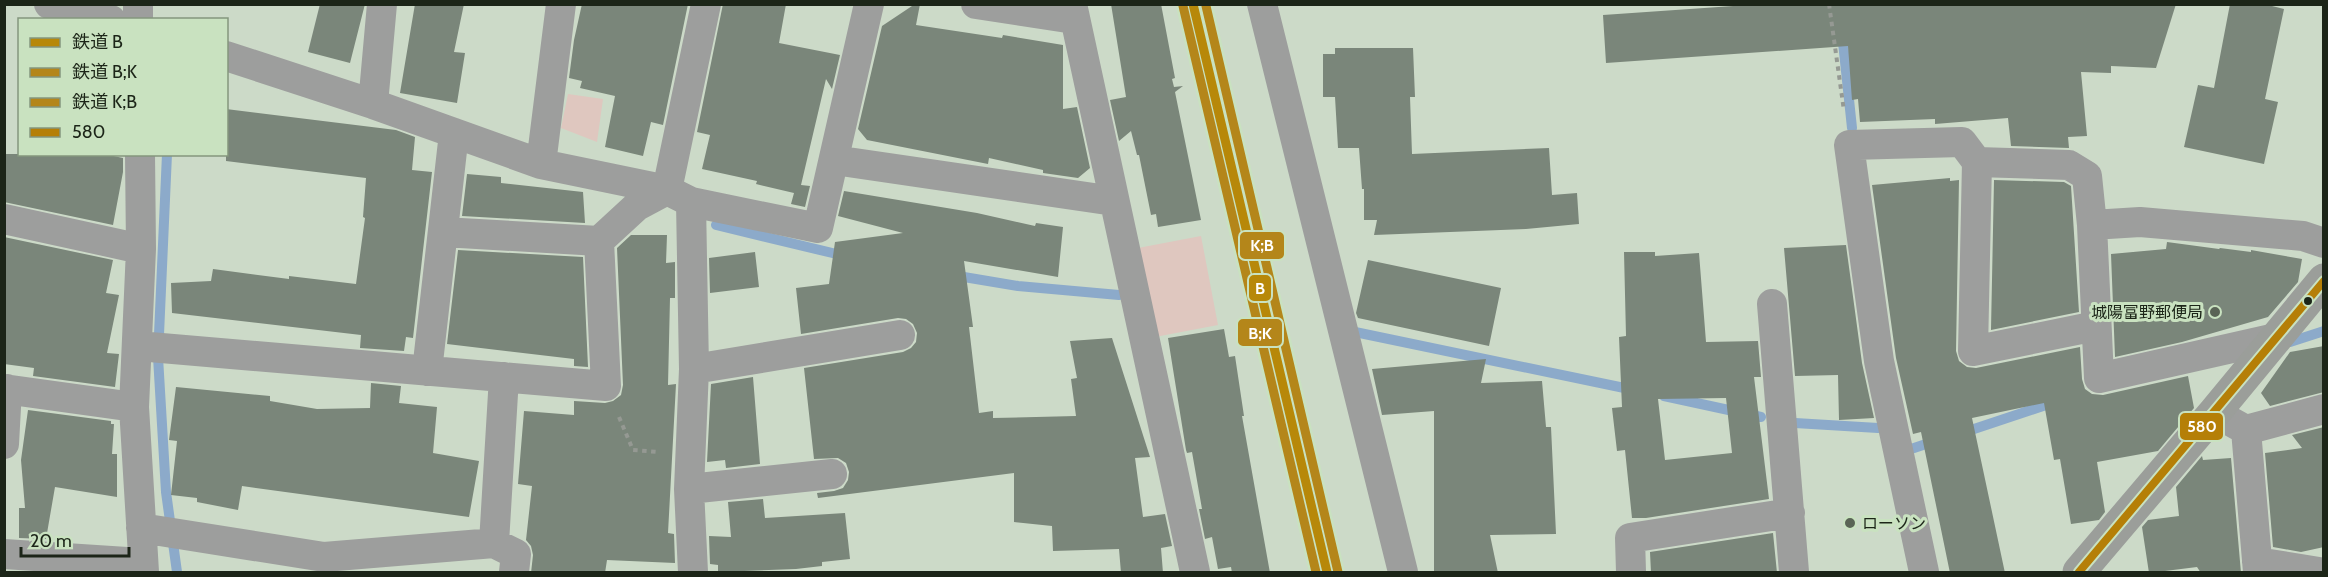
<svg xmlns="http://www.w3.org/2000/svg" width="2328" height="577" viewBox="0 0 2328 577" font-family="Cabin,'Noto Sans JP',sans-serif">
  <style>
    .green { fill: #dfc7bf }
    .lines { fill: none; stroke-linecap: round; stroke-linejoin: round }
    .stream { stroke: #8caaca; stroke-width: 10 }
    .building { fill: #7a867a; fill-rule: evenodd }
    .path { stroke: #959993; stroke-width: 4; stroke-dasharray: 4.5 4.5; stroke-linecap: butt }
    .street { stroke: #9d9e9d; stroke-width: 30 }
    .secondary { stroke: #9b9e9a; stroke-width: 33 }
    .bus-1-casing { stroke: #c9e2c0; stroke-width: 12 }
    .bus-1 { stroke: #b57f07; stroke-width: 8 }
    .rail-1-casing { stroke: #c9e2c0; stroke-width: 14 }
    .rail-2-casing { stroke: #c9e2c0; stroke-width: 14 }
    .rail-3-casing { stroke: #c9e2c0; stroke-width: 14 }
    .rail-1 { stroke: #b78809; stroke-width: 9 }
    .rail-2 { stroke: #b4861a; stroke-width: 9 }
    .rail-3 { stroke: #b4861a; stroke-width: 9 }
    .bus-dot { fill: #1c2518; stroke: #c9e2c0; stroke-width: 2 }
    .poi-dot { fill: #5a6456; stroke: #c9e2c0; stroke-width: 2 }
    .labels { text-anchor: middle; stroke-width: 6; stroke-linejoin: round; paint-order: stroke }
    .poi-label { font-size: 16px; fill: #1c2518; stroke: #c9e2c0; text-anchor: end }
    .line-badge { stroke: #c9e2c0; stroke-width: 2 }
    .badge-label { font-size: 16px; text-anchor: middle; font-weight: bold; fill: #fff }
  </style>
  <rect width="100%" height="100%" fill="#ccdac8"/>
  <path class="green" d="M568,94L603,99L597,142L561,128Z
    M1201,236L1218,325L1155,337L1138,248Z"/>
  <g class="lines">
    <path class="stream" d="M1842,33L1852,128
      M167,154L158,357L166,492L177,572
      M716,225L845,256
      M952,275L1018,286L1119,295
      M1355,332L1634,390
      M2290,342L2324,331
      M1664,396L1761,417
      M1795,423L1878,428
      M1962,433L2058,401
      M1905,451L1935,441"/>
  </g>
  <path class="building" d="M320,4H365L350,63L308,52Z
    M415,4H464L454,52L465,53L457,103L400,93Z
    M582,4H688L663,125L651,122L643,156L605,147L615,96L580,88L582,81L569,78L574,40Z
    M723,4H786L779,43L840,55L832,89L826,79L801,185L810,186L805,207L791,204L794,193L756,184L757,181L702,169L710,135L697,132Z
    M915,4H920L916,25L1002,38L1003,35L1063,45V109L1077,107L1090,168L1078,178L1043,173V170L989,158L988,164L867,140L858,129L882,26Z
    M1111,4H1161L1175,78L1172,79L1174,87L1183,86L1175,92L1201,220L1158,227L1156,214L1151,215L1139,155H1137L1131,131L1119,141L1110,100L1126,97Z
    M1762,4H2176L2156,68L2111,66V73L2081,72L2087,136L2068,137L2069,148L2011,146L2008,118L1935,124V119L1860,122L1858,99L1852,100L1848,46L1606,63L1603,15Z
    M2230,4H2264L2284,9L2265,99L2278,102L2264,164L2184,147L2198,85L2214,88Z
    M1335,48H1413L1415,97H1410L1412,154L1549,148L1552,195L1577,193L1579,224L1526,229L1374,235L1377,220H1364V189H1362L1359,148H1338L1335,97H1323V54H1335Z
    M226,109L396,130L415,137L412,170L432,172L413,338L406,337L404,351L360,348L361,335L172,313L171,283L211,281L213,269L289,279V276L356,284L365,218L363,217L366,178L226,161Z
    M4,154H104L123,158V172L113,225L4,202Z
    M467,174L501,177V183L583,192L585,223L462,216Z
    M1950,178V181L1959,180L1956,351L1959,361L1967,367L1976,368L2080,347L2082,379L2085,389L2092,394L2103,395L2188,376L2194,408L2158,451L2097,462L2105,512L2099,520L2071,524L2060,459L2054,460L2044,403L1972,418L2005,573H1950L1921,432L1913,434L1896,358L1872,185Z
    M1994,180L2064,182L2071,186L2079,312L1991,330Z
    M844,191L977,213L1035,226L1036,223L1063,227L1058,277L964,261L973,327H969L979,413L993,411V418L1076,416L1071,379L1077,378L1070,341L1112,338L1150,457L1135,458L1143,517L1165,514L1172,546L1161,548L1163,573H1121L1119,549L1053,551L1052,526L1014,522V473L818,498L817,493L834,491L843,488L848,480L849,472L846,463L838,458L814,459L804,368L903,352L911,348L916,342L917,333L913,324L906,319L898,318L801,334L796,288L829,284L835,242L903,233L838,216Z
    M631,235H667L666,263L675,262V298H670L668,385L676,384L668,533L674,534L675,563L607,560L605,573H531L533,555L531,546L526,540L532,486L518,484L524,411L574,415V401L605,403L613,401L621,395L623,385L617,248Z
    M4,237L113,260L106,293L119,295L107,353L119,354L115,387L33,376L34,368L4,364Z
    M2167,242L2219,249L2220,248L2251,252V250L2302,259L2298,282L2268,317L2182,342L2115,357L2111,254L2166,249Z
    M1846,245L1862,363L1874,418L1839,420L1838,375L1795,376L1784,248Z
    M458,250L583,257L588,367L574,366V359L447,344Z
    M755,252L759,287L710,293L709,258Z
    M1624,252H1655V256L1699,253L1706,342L1758,341L1761,377H1754L1769,499L1646,518H1632L1625,450L1617,451L1612,408L1622,407L1619,337L1626,336ZM1726,398L1732,453L1665,460L1658,399Z
    M1368,260L1501,288L1489,346L1358,318L1356,313Z
    M1224,329L1229,357L1235,356L1244,416H1242L1270,573H1232L1231,567L1218,569L1212,537L1205,539L1199,509H1202L1192,452L1187,453L1186,450L1168,338Z
    M2324,346V392L2270,406L2261,393L2290,352Z
    M1486,359L1481,383L1542,381L1546,427H1551L1556,534L1490,535L1498,573H1434V411L1382,415L1372,369Z
    M753,377L760,464L726,468L725,460L707,462L711,384Z
    M371,383L401,386L399,403L437,407L433,453L479,461L469,517L242,486L238,510L197,502V498L171,495L177,441L169,440L176,387L270,396V401L317,409L370,408Z
    M28,410L111,421V424H114L112,454H117V497L55,487L46,539L19,538V508H25L21,460Z
    M2324,427V547L2301,552L2273,547L2265,453L2302,448L2292,435Z
    M2202,456L2203,460L2231,458L2241,573H2201L2197,567L2149,573L2142,527L2148,520L2179,516L2176,487Z
    M763,499L765,518L845,513L850,559L822,562V566L796,569L718,572V565L710,564L709,536L731,537L728,502Z
    M1773,533L1777,573H1651L1650,552Z"/>
  <g class="lines">
    <path class="path" d="M1829,4L1844,111
      M619,417L633,450L659,452"/>
    <path class="street" d="M49,4L111,20
      M138,4V20
      M976,4L1074,19
      M1072,4L1195,572
      M1262,4L1403,572
      M226,56L373,104L541,164L667,190L691,202L818,228L869,4
      M373,104L382,4
      M140,154L141,249L134,407L144,572
      M834,160L1114,201
      M1977,162L1973,351L2096,326
      M541,164L561,4
      M691,202L694,369L689,489L693,572
      M4,219L141,249
      M2092,225L2140,222L2303,236L2324,243
      M443,232L599,241
      M1772,304L1794,572
      M138,346L606,386L599,241L637,206L667,190L706,4
      M694,369L900,335
      M427,371L454,133
      M4,389L134,407
      M2228,420L2246,430L2324,409
      M2246,430L2258,572
      M4,444L7,389
      M689,489L832,474
      M141,528L324,557L494,543L516,554L514,572
      M494,543L504,377
      M4,554L142,563
      M2257,562L2319,572
      M1631,572L1630,538L1790,513
      M1924,572L1879,361L1849,145L1962,142L1977,162L2069,165L2087,176L2092,225L2099,378L2276,338"/>
    <path class="secondary" d="M2079,572L2215,412L2324,280"/>
    <g class="bus-1-casing">
      <path id="bus-1" d="M2079,572L2324,281"/>
    </g>
    <use href="#bus-1" class="bus-1"/>
    <g class="rail-1-casing">
      <path id="rail-1" d="M1193,4L1327,572"/>
    </g>
    <g class="rail-2-casing">
      <path id="rail-2" d="M1183,6L1316,572"/>
    </g>
    <g class="rail-3-casing">
      <path id="rail-3" d="M1206,6L1338,572"/>
    </g>
    <use href="#rail-1" class="rail-1"/>
    <use href="#rail-2" class="rail-2"/>
    <use href="#rail-3" class="rail-3"/>
  </g>
  <circle class="bus-dot" cx="2308" cy="301" r="5"/>
  <g class="poi-dot">
    <circle cx="2215" cy="312" r="6"/>
    <circle cx="1850" cy="523" r="6"/>
  </g>
  <g class="labels">
    <g class="poi-label">
      <text x="2203" y="318">城陽富野郵便局</text>
      <text x="1862" y="529" text-anchor="start">ローソン</text>
    </g>
  </g>
  <g class="line-badge">
    <rect x="1239" y="231" width="46" height="29" rx="6" fill="#b4861a"/>
    <rect x="1248" y="274" width="24" height="28" rx="6" fill="#b78809"/>
    <rect x="1237" y="318" width="46" height="29" rx="6" fill="#b4861a"/>
    <rect x="2179" y="412" width="45" height="29" rx="6" fill="#b57f07"/>
  </g>
  <g class="badge-label">
    <text x="1262" y="251">K;B</text>
    <text x="1260" y="294">B</text>
    <text x="1260" y="339">B;K</text>
    <text x="2202" y="432">580</text>
  </g>
  <rect width="2328" height="577" fill="none" stroke="#1c2518" stroke-width="12"/>
  <rect x="18" y="18" width="210" height="138" fill="#c9e2c0" stroke="#84967d" stroke-width="1.5"/>
  <rect x="30" y="38" width="30" height="9" fill="#b78809" stroke="#84967d" stroke-width="1.5"/>
  <text x="72" y="48" font-size="18" fill="#1c2518">鉄道 B</text>
  <rect x="30" y="68" width="30" height="9" fill="#b4861a" stroke="#84967d" stroke-width="1.5"/>
  <text x="72" y="78" font-size="18" fill="#1c2518">鉄道 B;K</text>
  <rect x="30" y="98" width="30" height="9" fill="#b4861a" stroke="#84967d" stroke-width="1.5"/>
  <text x="72" y="108" font-size="18" fill="#1c2518">鉄道 K;B</text>
  <rect x="30" y="128" width="30" height="9" fill="#b57f07" stroke="#84967d" stroke-width="1.5"/>
  <text x="72" y="138" font-size="18" fill="#1c2518">580</text>
  <path d="M21 547v9h108v-9" fill="none" stroke="#1c2518" stroke-width="3"/>
  <text x="30" y="547" font-size="18" fill="#1c2518" stroke="#c9e2c0" stroke-width="4.5" paint-order="stroke">20 m</text>
</svg>
